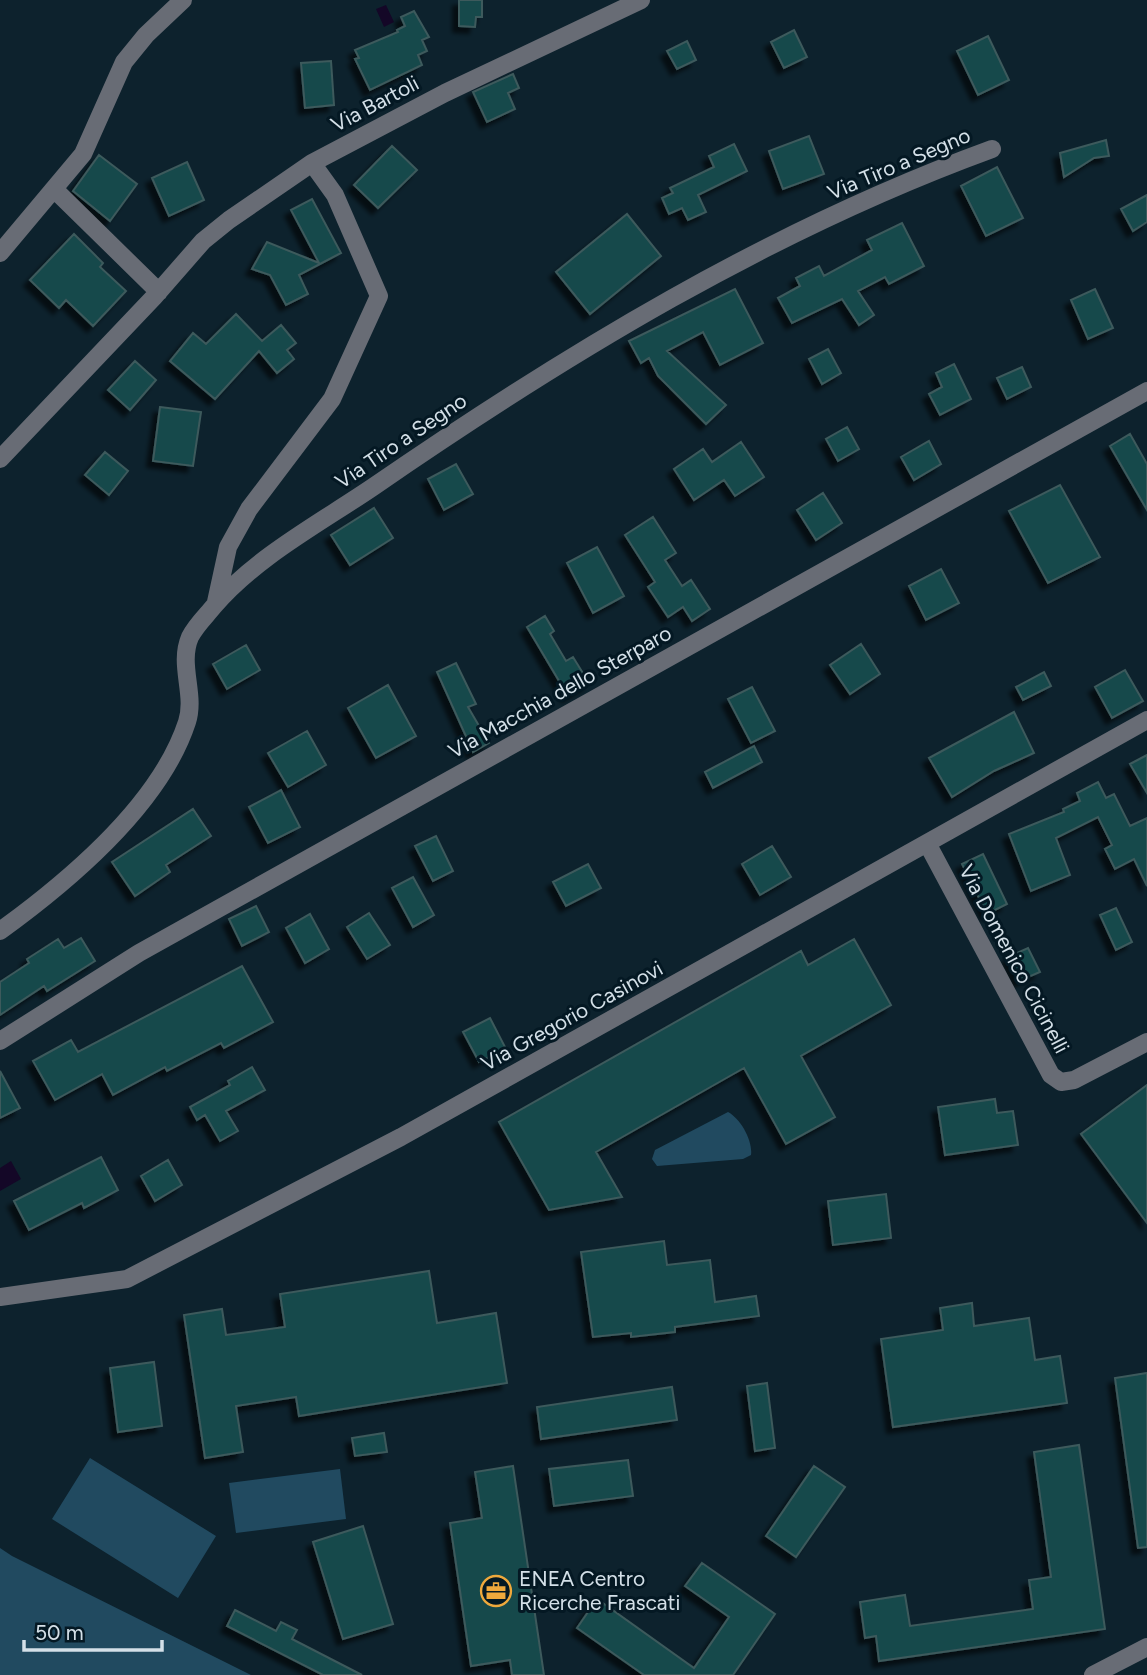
<svg xmlns="http://www.w3.org/2000/svg" width="1147" height="1675" viewBox="0 0 1147 1675" font-family="Figtree,sans-serif">
  <style>
    .green { fill: #214a60 }
    .water { fill: #140727 }
    .building { fill: #18484c; stroke: #3d5a5c; stroke-width: 2; filter: url(#shadow) }
    .lines { fill: none; stroke-linecap: round; stroke-linejoin: round }
    .minor { stroke: #686c75; stroke-width: 18 }
    .labels { text-anchor: middle; stroke-width: 6; stroke-linejoin: round; paint-order: stroke }
    .street-label { font-size: 21px; fill: #d4e0e8; stroke: #041823 }
    .poi-label { font-size: 21px; fill: #d4e0e8; stroke: #041823; text-anchor: start }
  </style>
  <defs>
    <filter id="shadow"><feDropShadow dx="-6" dy="6" stdDeviation="2" flood-color="#0009"/></filter>
  </defs>
  <rect width="100%" height="100%" fill="#0d222d"/>
  <path class="green" d="M728,1112C741,1119 753,1141 751,1155L743,1159L657,1166L652,1159L655,1150Z
    M90,1458L216,1536L178,1598L52,1519Z
    M340,1469L346,1519L236,1533L229,1483Z
    M0,1548L12,1556L251,1675H0Z"/>
  <path class="water" d="M386,5L394,22L384,27L376,9Z
    M11,1161L21,1179L0,1191V1168Z"/>
  <path class="building" d="M459,0H482V17H476L475,27L459,26Z
    M414,11L429,37L422,40L427,51L418,55L422,65L370,90L355,59L359,58L355,50L398,32L397,30L405,26L401,17Z
    M794,30L807,57L784,68L771,42Z
    M988,36L1009,80L978,95L957,51Z
    M687,41L696,60L677,69L667,51Z
    M331,61L334,105L305,108L301,63Z
    M513,74L519,88L508,93L515,109L487,122L473,92Z
    M809,136L824,174L783,189L769,151Z
    M1106,140L1109,156L1094,158L1064,177L1060,153Z
    M734,144L747,171L698,195L706,212L688,220L682,208L669,214L662,198L673,193L670,188L714,167L709,156Z
    M392,146L417,170L378,208L354,185Z
    M99,155L137,184L110,221L73,191Z
    M187,162L204,200L169,216L152,178Z
    M997,167L1023,218L986,236L961,186Z
    M1147,195V222L1133,231L1121,209Z
    M312,199L341,253L299,275L308,294L286,305L270,275L252,269L267,242L319,263L291,210Z
    M627,214L661,256L590,314L556,272Z
    M902,223L924,266L889,284L885,277L858,291L874,315L859,325L842,299L792,323L778,298L800,286L796,278L819,266L824,276L872,250L867,240Z
    M74,234L103,263L100,267L126,291L93,326L66,300L59,308L30,280Z
    M735,289L763,343L720,365L703,332L667,351L726,405L706,424L658,376L649,358L641,363L629,341Z
    M1095,289L1113,328L1088,339L1071,300Z
    M236,314L262,341L281,325L296,343L287,350L294,359L277,373L259,351L215,399L170,361L193,333L206,344Z
    M828,349L841,373L822,384L809,359Z
    M135,361L156,380L130,410L108,390Z
    M954,364L971,399L940,415L929,394L942,387L936,373Z
    M1022,367L1031,387L1007,399L997,378Z
    M160,407L201,412L193,466L153,461Z
    M847,427L859,449L838,461L826,439Z
    M1130,434L1147,464V510L1110,446Z
    M929,441L941,464L914,480L901,457Z
    M741,442L764,477L735,496L724,480L694,500L674,469L703,449L712,462Z
    M105,452L128,471L109,495L85,475Z
    M456,464L473,494L444,510L428,479Z
    M1060,485L1100,557L1048,583L1009,511Z
    M823,493L842,523L816,540L797,510Z
    M374,508L393,538L350,565L331,535Z
    M653,517L676,553L665,560L682,586L691,580L710,609L692,621L683,607L668,617L648,587L655,582L625,535Z
    M597,547L624,596L593,613L567,563Z
    M941,569L959,603L926,620L909,586Z
    M545,616L554,631L550,634L566,661L573,657L589,683L568,696L527,627Z
    M861,644L880,674L850,694L830,665Z
    M246,645L260,670L227,689L213,664Z
    M456,663L476,704L468,707L489,743L473,752L437,672Z
    M1125,670L1143,701L1112,718L1095,687Z
    M1044,672L1051,686L1023,700L1016,687Z
    M388,685L416,736L376,758L348,708Z
    M752,687L775,731L751,743L728,699Z
    M1014,712L1034,753L994,771L952,797L929,758Z
    M307,731L326,765L288,787L268,753Z
    M754,746L762,762L713,788L705,772Z
    M1147,755V793L1130,764Z
    M1098,782L1106,798L1114,794L1130,826L1147,818V886L1134,859L1115,869L1105,849L1112,845L1098,817L1056,838L1070,875L1031,891L1009,834L1064,812L1063,809L1080,801L1077,793Z
    M281,790L300,827L268,843L249,807Z
    M193,809L211,836L166,865L170,872L135,896L112,862Z
    M436,836L453,871L433,881L415,846Z
    M772,846L791,877L760,895L742,864Z
    M983,854L1007,904L987,914L962,864Z
    M588,864L601,888L566,906L553,882Z
    M413,877L434,915L413,927L392,888Z
    M256,906L269,932L242,946L229,919Z
    M1116,908L1132,942L1116,950L1100,915Z
    M369,913L390,945L367,959L347,927Z
    M310,914L329,949L305,963L286,928Z
    M81,938L95,961L47,991L44,986L0,1015V982L29,963L27,959L58,939L64,948Z
    M854,939L891,1005L801,1056L835,1117L786,1144L744,1068L596,1152L622,1197L549,1210L499,1122L801,951L808,965Z
    M1028,948L1040,972L1019,981L1008,957Z
    M242,966L273,1022L224,1048L221,1043L167,1071L165,1067L113,1095L102,1074L55,1100L33,1061L71,1040L78,1052Z
    M490,1018L506,1049L479,1062L463,1032Z
    M252,1067L265,1090L226,1111L238,1131L220,1141L205,1115L197,1120L190,1107L230,1085L228,1081Z
    M0,1071L20,1108L0,1118Z
    M1147,1085V1223L1081,1134Z
    M995,1099L997,1113L1013,1111L1018,1145L945,1155L938,1107Z
    M101,1157L118,1190L84,1208L82,1203L29,1230L14,1201Z
    M168,1160L182,1185L155,1201L141,1176Z
    M886,1194L891,1238L833,1245L828,1201Z
    M664,1241L667,1265L710,1260L715,1302L756,1296L759,1316L675,1327V1332L631,1337V1333L593,1337L581,1252Z
    M429,1271L437,1323L496,1313L507,1383L299,1416L296,1397L236,1406L243,1452L205,1458L184,1315L222,1309L226,1335L285,1327L280,1294Z
    M972,1303L974,1326L1029,1318L1035,1360L1060,1356L1067,1403L893,1427L881,1339L943,1330L940,1308Z
    M154,1362L162,1426L118,1432L110,1368Z
    M1147,1373V1547L1138,1548L1115,1378Z
    M767,1383L775,1448L755,1451L747,1386Z
    M672,1387L677,1420L541,1439L537,1407Z
    M384,1433L387,1452L355,1456L352,1438Z
    M1079,1445L1105,1629L879,1661L876,1636L865,1638L860,1602L905,1595L910,1626L1033,1609L1029,1580L1051,1577L1034,1452Z
    M628,1460L633,1496L554,1506L549,1469Z
    M513,1466L544,1675H512L510,1660L471,1666L450,1523L482,1518L475,1472Z
    M814,1466L845,1487L796,1557L766,1536Z
    M363,1526L393,1624L343,1639L313,1542Z
    M702,1563L775,1614L733,1675H644L577,1628L597,1599L694,1668L729,1617L685,1586Z
    M235,1610L276,1631L281,1622L297,1630L292,1639L362,1675H323L227,1626Z"/>
  <g class="lines">
    <path class="minor" d="M54,189L159,292
      M0,253L83,154L124,62L146,35L183,0
      M0,459L154,297L203,241L229,220L312,163L445,93L641,0
      M216,602L228,547L249,509L332,399L379,296L335,195L312,163
      M927,843L1051,1075L1061,1082L1074,1080L1147,1042
      M0,931C69,881 160,805 187,722C196,694 178,665 190,637C196,625 206,616 214,606C256,557 320,523 373,487C566,354 770,230 992,149
      M0,1041L139,953L1147,391
      M0,1297L127,1279L401,1137L1147,720
      M1093,1675L1147,1647"/>
  </g>
  <defs>
    <g id="office-ring" transform="scale(1.575)"><circle r="9.5" fill="#041823" stroke="#eea83c" stroke-width="1.5"/><path d="M-6-3h4V-5.5h4V-3h4V5H-6ZM-1-4.5V-3h2v-1.5ZM-6 0V1H6V0Z" fill="#eea83c"/></g>
  </defs>
  <g fill-rule="evenodd">
    <use href="#office-ring" x="496" y="1591"/>
  </g>
  <g class="labels">
    <g class="street-label">
      <text transform="translate(375 104) rotate(-28)" y="7">Via Bartoli</text>
      <text transform="translate(899 164) rotate(-23)" y="7">Via Tiro a Segno</text>
      <text transform="translate(401 441) rotate(-34)" y="7">Via Tiro a Segno</text>
      <text transform="translate(560 692) rotate(-29)" y="7">Via Macchia dello Sterparo</text>
      <text transform="translate(1014 959) rotate(62)" y="7">Via Domenico Cicinelli</text>
      <text transform="translate(572 1016) rotate(-29)" y="7">Via Gregorio Casinovi</text>
    </g>
    <g class="poi-label">
      <text x="519" y="1586">ENEA Centro<tspan x="519" dy="24">Ricerche Frascati</tspan></text>
    </g>
  </g>
  <path d="M24 1640v10h138v-10" fill="none" stroke="#d4e0e8" stroke-width="3.5"/>
  <text x="35" y="1640" font-size="21" fill="#d4e0e8" stroke="#041823" stroke-width="5" paint-order="stroke">50 m</text>
</svg>
